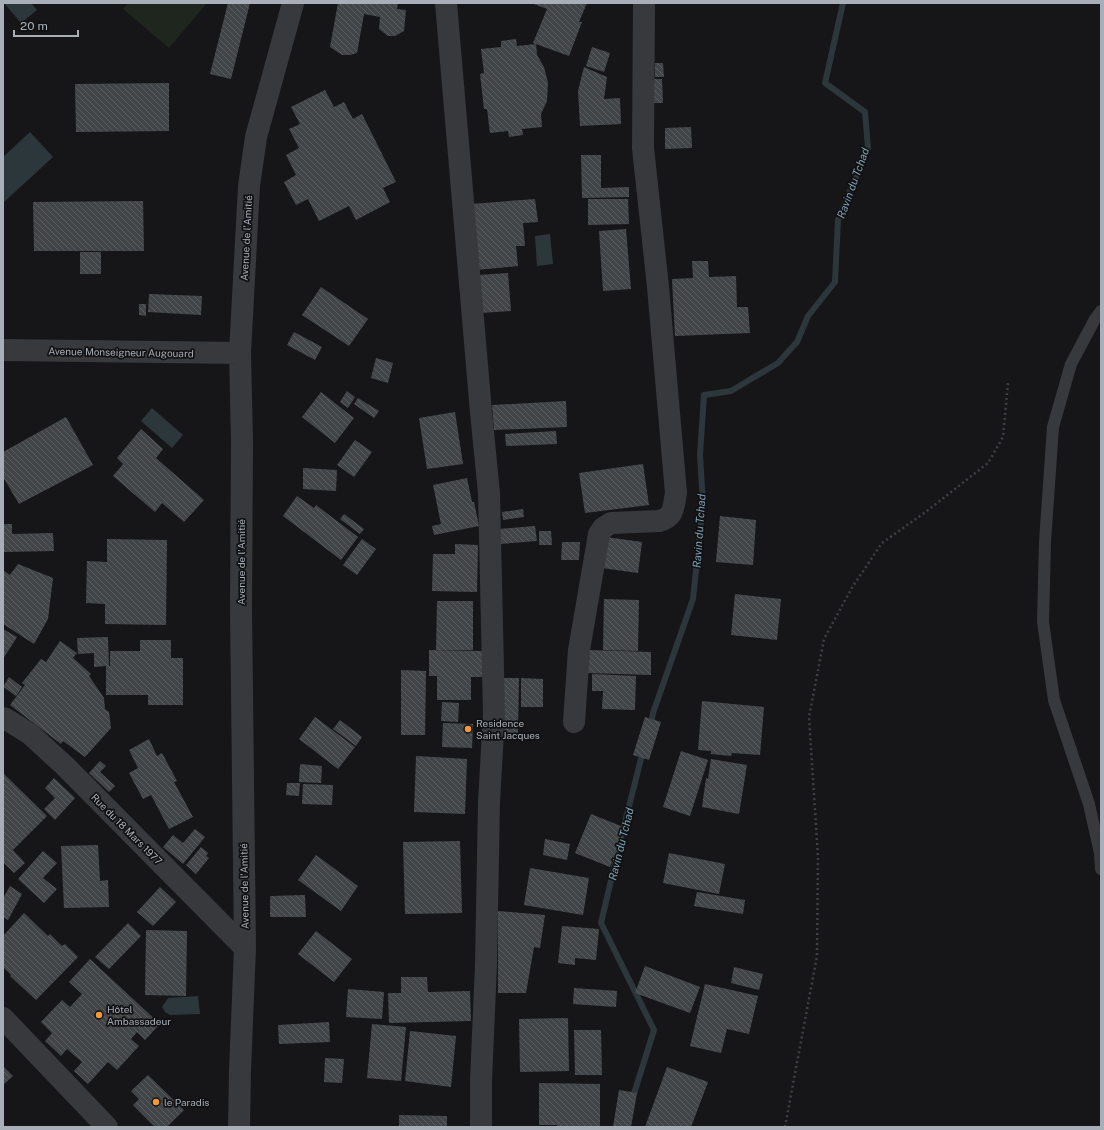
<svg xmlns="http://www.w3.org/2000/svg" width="1104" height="1130" viewBox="0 0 1104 1130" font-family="'Public Sans',sans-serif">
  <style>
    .park { fill: #1e261e }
    .water { fill: #2c373c }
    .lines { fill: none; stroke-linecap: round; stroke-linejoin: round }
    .stream { stroke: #2c373c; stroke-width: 6 }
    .building { fill: url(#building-back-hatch) }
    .path { stroke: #3d4044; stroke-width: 2.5; stroke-dasharray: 2 3; stroke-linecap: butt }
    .service { stroke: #37393d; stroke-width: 12 }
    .minor { stroke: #37393d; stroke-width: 22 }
    .poi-dot { fill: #f39a34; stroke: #111113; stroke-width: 1.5 }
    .labels { text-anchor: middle; stroke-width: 3.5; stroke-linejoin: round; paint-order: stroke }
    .street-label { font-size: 10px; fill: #a8afb8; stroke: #111113 }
    .poi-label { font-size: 10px; fill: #a8afb8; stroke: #111113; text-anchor: start }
    .water-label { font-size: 11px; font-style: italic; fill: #7fa2b3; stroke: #111113 }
  </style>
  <defs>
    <pattern id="building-back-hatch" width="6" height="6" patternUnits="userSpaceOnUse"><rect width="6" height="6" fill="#424548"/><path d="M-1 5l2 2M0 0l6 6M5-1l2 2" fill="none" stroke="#5a5d60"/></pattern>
  </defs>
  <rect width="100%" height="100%" fill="#161618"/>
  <path class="park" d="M128,3H207L169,48L123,9Z"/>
  <path class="water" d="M4,3H31L37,10L21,23Z
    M30,132L53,157L3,203V157Z
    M550,234L553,264L537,266L535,236Z
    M152,408L183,435L172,448L141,421Z
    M198,996L200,1014L170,1015L165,1012L162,1007L168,998Z"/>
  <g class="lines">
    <path class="stream" d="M650,727L653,713L693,599L703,504L700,455L704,395L731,391L778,363L797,342L808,316L835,282L838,220L868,148L865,112L825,83L843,3
      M632,1100L654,1030L601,923L620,842L643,751"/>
  </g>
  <path class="building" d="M228,3H250L231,79L210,74Z
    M338,3H398L397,9L406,10L404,31L395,36H388L379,29L380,17L364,14L357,53L350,55H342L330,47Z
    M531,3H587L579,22H582L569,56L533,43L547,9Z
    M516,39L517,46L536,44L537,55L544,67L548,83L547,101L541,114L542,127L522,129L523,135L509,137L508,131L490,133L487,109H484L480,74L484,73L481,49L501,47V41Z
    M592,47L610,53L604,72L586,66Z
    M655,63H663L664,77H655Z
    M584,67L607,77L604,99L620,98L621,124L580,126L578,91Z
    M653,79H662L663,103H653Z
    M169,83V131L76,132L75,84Z
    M325,90L334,107L344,102L353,119L362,114L396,182L383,188L390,202L356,220L349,206L319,221L308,199L296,205L284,182L296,175L286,155L299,148L289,129L300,124L291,107Z
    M691,127L692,148L665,149V128Z
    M581,155H601V188L629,187V197L582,198Z
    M535,199L538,222L523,223L525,246H516L518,266L477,270L471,204Z
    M588,199H628L629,224L588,225Z
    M143,201L144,251H34L33,202Z
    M626,229L631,289L603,291L599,231Z
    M80,252H101V274H80Z
    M692,261H708L709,277L736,276L737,307H748L750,333L675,336L672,279L693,278Z
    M508,273L511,311L481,313L478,275Z
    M321,287L368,319L349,346L302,315Z
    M149,294L202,296L201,315L148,312Z
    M139,304H146V316L139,315Z
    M294,332L322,347L315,360L287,345Z
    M376,358L393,363L388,383L371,378Z
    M347,391L355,397L348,408L340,402Z
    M321,392L354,418L335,443L302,417Z
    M358,398L379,411L374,418L354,404Z
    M566,401L567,427L494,430L492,405Z
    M455,412L463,464L427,469L419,418Z
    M66,417L93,465L19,504L3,477V452Z
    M141,429L163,449L156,458L204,500L184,522L162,503L155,512L113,476L123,464L117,458Z
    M556,431L557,444L506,446L505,434Z
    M355,440L372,452L354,477L337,465Z
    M643,464L649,505L585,513L579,473Z
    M303,468L337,470L336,491L303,489Z
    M467,478L472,502H474L479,526L434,535L432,526L441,524L433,485Z
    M297,496L314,508L316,505L358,537L341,560L283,516Z
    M523,509L524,517L503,520L502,512Z
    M344,514L364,529L360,534L340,519Z
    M720,516L756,520L753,565L716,562Z
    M3,524H12V534L53,533L54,551L3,552Z
    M535,526L537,541L499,544L498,529Z
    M539,531H551L552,545H539Z
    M606,537L642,542L638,573L602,568Z
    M107,539L167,540L166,625L105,624V604L86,603L87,561L107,562Z
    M362,539L376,549L357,575L343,565Z
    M562,542H580L579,560H561Z
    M455,544L478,545L477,592L432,591L433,554H455Z
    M18,564L53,578L48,619L34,644L3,624V570L10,575Z
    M735,594L781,599L777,640L731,635Z
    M604,599L639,600L638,651L603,650Z
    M437,601H473V650H436Z
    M3,629L17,637L3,659Z
    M108,637L109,666H110V651H140V640H171V658H183V705H148V695H106V666L94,667V653L78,654L77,638Z
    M60,641L77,653L73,658L91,674L89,676L104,698L105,709L109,712L111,728L85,757L63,741L61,744L10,705L25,685L22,683L41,659L46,662Z
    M429,650L483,651V677H471V700H437V676H429Z
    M588,650L651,652V675L588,673Z
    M401,670L426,671L425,735H401Z
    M592,674L636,676L635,710L602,709L603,691H592Z
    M9,677L22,687L16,696L3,687Z
    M503,678H519L518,733H503Z
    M521,678L543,679V707H521Z
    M702,701L764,707L760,755L732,753L731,756L711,754V751L698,750Z
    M442,702L459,703L458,722L441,721Z
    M315,717L355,747L338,769L299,739Z
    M645,717L661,722L649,760L633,755Z
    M340,720L362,737L356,746L333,729Z
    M443,723L473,724L472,748L442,747Z
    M149,739L157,756L162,753L177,781L174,782L193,817L169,829L151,795L143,799L129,773L138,768L129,750Z
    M681,751L708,760L690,816L663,807Z
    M416,756L467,759L465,814L414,812Z
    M711,759L747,765L739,814L702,807L706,778L708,779Z
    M100,761L106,766L100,772L115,786L109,792L89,773Z
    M300,764L322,766L321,783L299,782Z
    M3,773L47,816L13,850L25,863L14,873L3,862Z
    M54,778L75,798L55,820L44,809L55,798L45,788Z
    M287,783H300L299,796L286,795Z
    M303,784L333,785L332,805L302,804Z
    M591,814L626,828L610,867L575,853Z
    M195,829L205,837L183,864L163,847L173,835L183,843Z
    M545,839L570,844L567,860L543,855Z
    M460,841L462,913L405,914L403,842Z
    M98,845L100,881L108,880L109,907L64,908L61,846Z
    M201,847L208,853L206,856L209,858L196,874L186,865Z
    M43,851L57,863L43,878L57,889L44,903L18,879Z
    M669,853L725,864L719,894L663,883Z
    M316,855L358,886L341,911L298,880Z
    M530,868L589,878L583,915L524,905Z
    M10,886L22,894L8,920L3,917V898Z
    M160,887L176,902L153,926L137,912Z
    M697,892L745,900L743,914L694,906Z
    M305,895L306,917H270V896Z
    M498,911L545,915L540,948L534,947L526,993H498Z
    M24,913L48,936L50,934L62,946L65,944L78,957L36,1000L10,976L11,975L3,967V936Z
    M128,923L141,936L109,969L95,957Z
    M562,926L599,929L596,960L575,958V965L558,963Z
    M146,930L187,931L186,996L145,995Z
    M316,931L352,959L334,982L298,954Z
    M90,959L160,1024L145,1040L137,1032L131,1039L139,1046L117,1070L108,1062L88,1084L74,1071L82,1062L67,1049L61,1056L45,1041L52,1033L41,1022L62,1000L70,1007L82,994L69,982Z
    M645,966L700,987L690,1013L635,993Z
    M734,967L763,974L759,990L731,983Z
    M401,977H427L428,992L470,991L471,1021L389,1023L388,993H401Z
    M705,984L758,996L749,1034L727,1029L721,1053L690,1046Z
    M574,988L617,991L616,1007L573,1004Z
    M348,989L384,992L382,1019L346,1017Z
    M568,1018L569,1071L520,1072L519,1019Z
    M329,1022L330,1042L279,1044L278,1025Z
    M372,1024L406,1027L401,1081L367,1078Z
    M574,1030H601L602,1075H575Z
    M410,1031L456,1036L451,1087L405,1081Z
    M325,1058L344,1059L342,1083L324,1082Z
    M3,1066L13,1076L3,1085Z
    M667,1067L708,1082L691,1127H645Z
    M148,1075L184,1110L167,1127H155L133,1105L139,1099L131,1091Z
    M539,1083L600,1084V1127H557V1125H539Z
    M619,1090L637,1093L631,1127H613Z
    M399,1115L447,1116V1127H399Z"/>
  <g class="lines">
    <path class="path" d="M785,1127L817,956L818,857L809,717L824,639L853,586L882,543L927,511L988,463L1003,437L1008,383"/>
    <path class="service" d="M1101,311L1095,319L1071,364L1053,427L1045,542L1043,622L1054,700L1089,804L1100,853L1101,869"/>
    <path class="minor" d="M446,3L481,412L489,493L494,714L489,802L486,965L481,1081V1127
      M3,350L240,353
      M3,718L6,719L30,734L65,766L245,948
      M574,722L579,650L599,534L603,528L611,523L659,521C675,517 673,507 676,493L658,287L643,148L644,3
      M3,1018L107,1127
      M239,1127L240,1070L245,948L241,609L242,441L240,353L249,186L256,137L293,3"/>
  </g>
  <g class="poi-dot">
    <circle cx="468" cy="729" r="4"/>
    <circle cx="99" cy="1015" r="4"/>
    <circle cx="156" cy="1102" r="4"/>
  </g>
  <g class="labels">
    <g class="street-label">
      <text transform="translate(246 238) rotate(-87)" y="4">Avenue de l'Amitié</text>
      <text transform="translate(121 352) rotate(1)" y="4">Avenue Monseigneur Augouard</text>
      <text transform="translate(241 562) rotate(-90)" y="4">Avenue de l'Amitié</text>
      <text transform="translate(127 829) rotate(45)" y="4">Rue du 18 Mars 1977</text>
      <text transform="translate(244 886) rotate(-91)" y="4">Avenue de l'Amitié</text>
    </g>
    <g class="poi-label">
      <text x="476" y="727">Residence<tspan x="476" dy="12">Saint Jacques</tspan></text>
      <text x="107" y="1013">Hôtel<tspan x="107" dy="12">Ambassadeur</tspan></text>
      <text x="164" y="1106">le Paradis</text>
    </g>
    <g class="water-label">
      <text transform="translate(853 183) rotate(-70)" y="4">Ravin du Tchad</text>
      <text transform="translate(699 531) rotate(-86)" y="4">Ravin du Tchad</text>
      <text transform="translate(621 844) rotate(-76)" y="4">Ravin du Tchad</text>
    </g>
  </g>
  <rect width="1104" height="1130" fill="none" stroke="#a8afb8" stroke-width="8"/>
  <path d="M14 30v6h64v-6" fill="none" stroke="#a8afb8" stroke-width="2"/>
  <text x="20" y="30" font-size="12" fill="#a8afb8" stroke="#111113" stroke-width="3" paint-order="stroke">20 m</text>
</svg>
